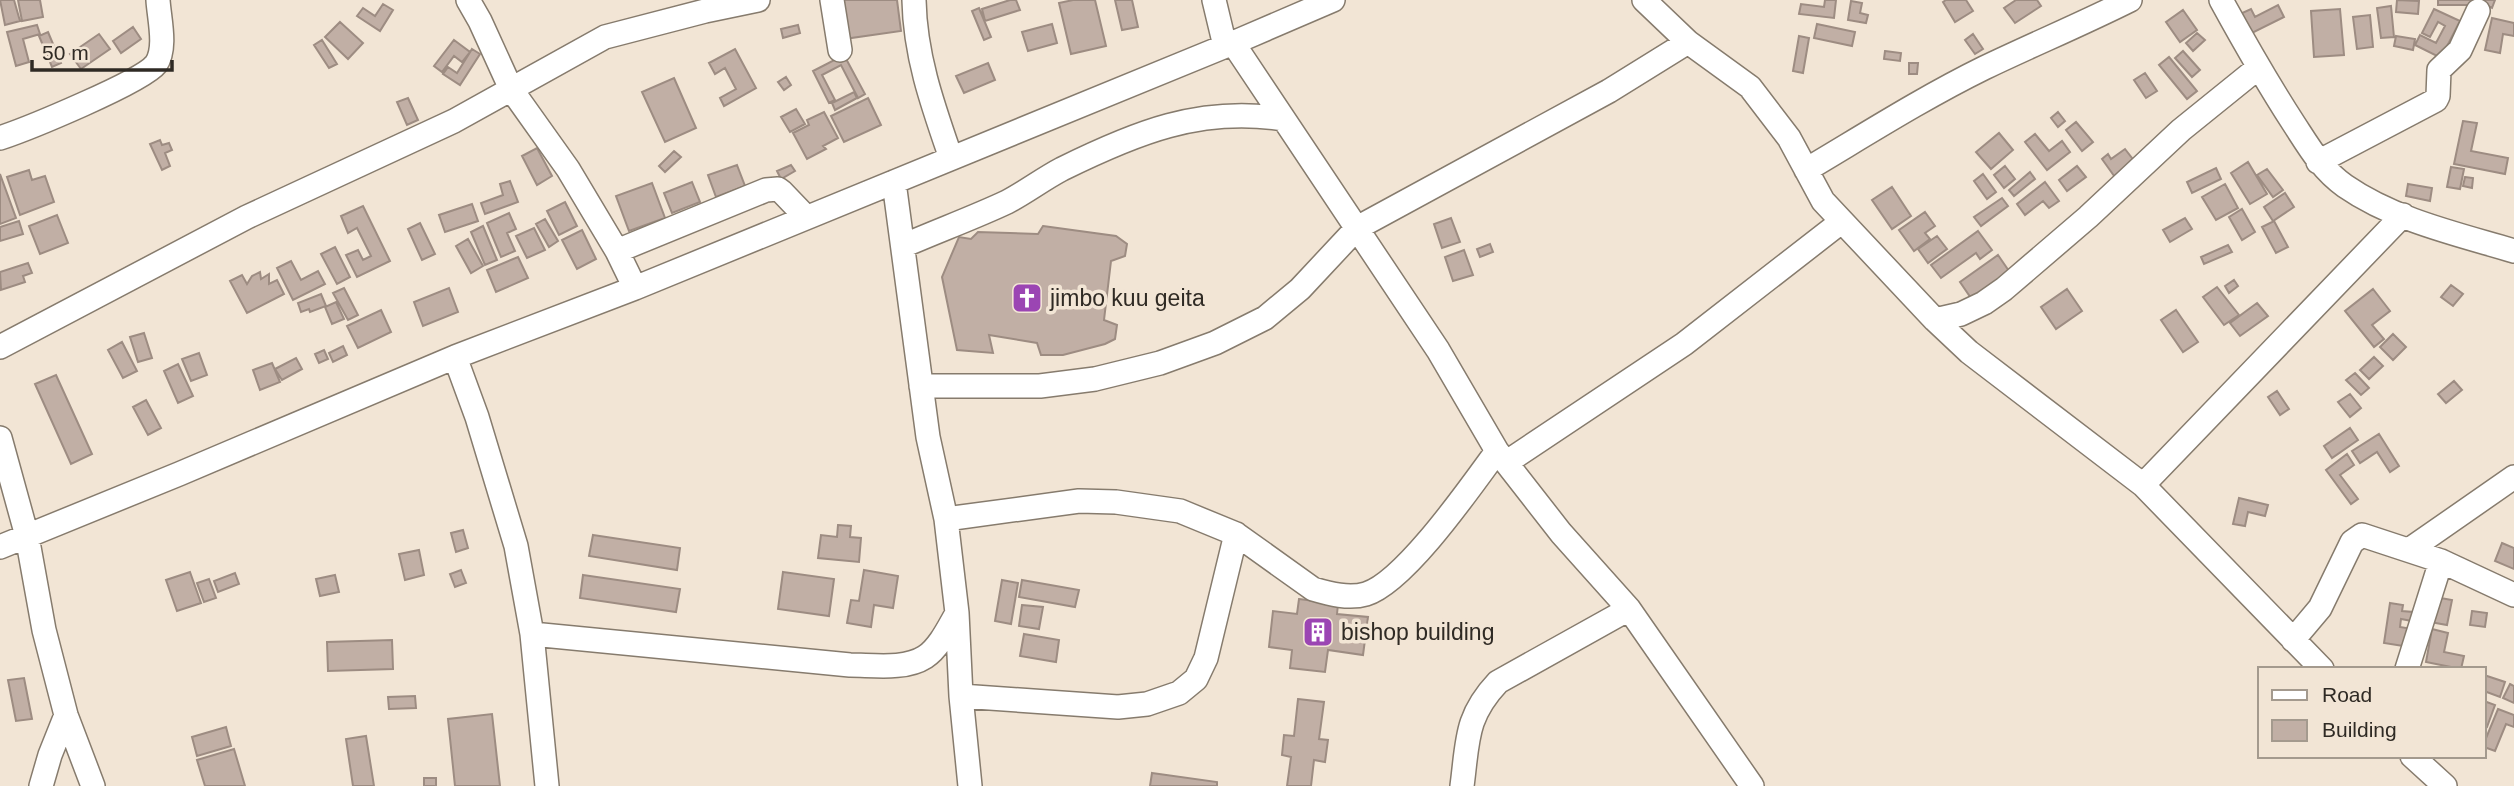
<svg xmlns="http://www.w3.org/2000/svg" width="2514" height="786" viewBox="0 0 2514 786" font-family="Arial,sans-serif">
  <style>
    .building { fill: #c1afa5; stroke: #9d8c82; stroke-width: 2 }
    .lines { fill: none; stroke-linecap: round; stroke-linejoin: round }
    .minor-casing { stroke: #867b6d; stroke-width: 26 }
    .minor { stroke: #fff; stroke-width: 23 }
    .labels { text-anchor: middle; stroke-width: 7; stroke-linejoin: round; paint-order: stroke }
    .poi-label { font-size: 23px; fill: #2f2a24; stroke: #f2e5d5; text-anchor: start }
  </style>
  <rect width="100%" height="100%" fill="#f2e5d5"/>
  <path class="building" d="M0,0H14L20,21L5,25Z
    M18,0H40L43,17L22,21Z
    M839,0H897L901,31L844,39Z
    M1010,0H1016L1020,10L985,21L982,9Z
    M1073,0H1095L1106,46L1071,54L1059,3Z
    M1115,0H1132L1138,27L1122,30Z
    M1825,0H1836L1834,18L1799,14L1801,4L1824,7Z
    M1946,0H1966L1973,11L1955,22L1943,2Z
    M2016,0H2037L2041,6L2015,23L2004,8Z
    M2397,0L2419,1L2418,14L2396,12Z
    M2438,0H2475V5H2438Z
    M2480,0H2495L2492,8L2479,2Z
    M1851,1L1862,3L1860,13L1868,15L1866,23L1848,20Z
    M383,4L393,10L380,31L357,16L363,8L375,16Z
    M2278,5L2284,17L2250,34L2240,14L2251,9L2255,17Z
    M2391,6L2394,37L2381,38L2377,8Z
    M979,8L991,37L984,40L972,11Z
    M2340,9L2344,55L2314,57L2311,11Z
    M2434,9L2460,21L2441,58L2415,45L2420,35L2436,43L2445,26L2438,22L2430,37L2422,33Z
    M2183,10L2197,30L2180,42L2166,22Z
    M2370,15L2373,47L2357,49L2353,17Z
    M2492,18L2514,23V36L2503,34L2500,53L2485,50Z
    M340,22L363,43L348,59L325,37Z
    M1052,24L1057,43L1028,51L1022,32Z
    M1817,24L1855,32L1852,46L1814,38Z
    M37,25L40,34L23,39L29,62L16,66L7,32Z
    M798,25L800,33L783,38L781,29Z
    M133,27L141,39L121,53L113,41Z
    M48,32L61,63L52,67L39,36Z
    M2197,33L2205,40L2193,51L2186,43Z
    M99,34L110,49L81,69L70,54Z
    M1973,34L1983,49L1975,54L1965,40Z
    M1799,36L1809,38L1803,73L1793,71Z
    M2396,36L2415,39L2413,50L2394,46Z
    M322,40L337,64L329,68L314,45Z
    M454,40L470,52L462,62L454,56L442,72L434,66Z
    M472,49L480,54L460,85L443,74L448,67L457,73Z
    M735,49L756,88L724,106L720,98L736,89L725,68L715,74L709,63Z
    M1885,51L1901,53L1900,61L1884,59Z
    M2183,51L2200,70L2192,77L2175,58Z
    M844,55L865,94L858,98L841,65L822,75L835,100L829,103L813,71Z
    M2169,57L2197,91L2187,99L2159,65Z
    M988,63L995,80L964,93L956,76Z
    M1909,63H1918L1917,74H1909Z
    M2145,73L2157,91L2146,98L2134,80Z
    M786,77L791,85L784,90L778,82Z
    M674,78L696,128L665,142L642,92Z
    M854,92L857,98L835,110L832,103Z
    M408,98L418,120L407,125L397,102Z
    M868,98L881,125L844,142L831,116Z
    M796,109L805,124L790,132L781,117Z
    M824,112L838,138L823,146L826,149L807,159L793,133L809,125L807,120Z
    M2058,112L2065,121L2058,127L2051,118Z
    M2463,121L2477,123L2471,151L2508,158L2505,174L2454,164Z
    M2076,122L2093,142L2082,151L2066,130Z
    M1999,133L2013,150L1991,169L1976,152Z
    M2035,134L2049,151L2062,141L2070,152L2047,170L2025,142Z
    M160,140L162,145L169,143L172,150L165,153L170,166L162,170L150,144Z
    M537,148L552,176L537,185L522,156Z
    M2125,149L2135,162L2117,180L2102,159L2108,154L2111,159Z
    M674,151L681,157L665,172L659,166Z
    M2248,162L2267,194L2250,204L2231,173Z
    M737,165L745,186L716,197L708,175Z
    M791,165L795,171L781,179L777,171Z
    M2005,166L2015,179L2004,188L1994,175Z
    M2077,166L2086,177L2067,191L2059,180Z
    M2451,167L2464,169L2460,189L2447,187Z
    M2216,168L2221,179L2192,193L2187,182Z
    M2267,169L2283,190L2273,197L2257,175Z
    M29,170L32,180L45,176L54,202L20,215L7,177Z
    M2030,172L2035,179L2014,196L2009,190Z
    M0,174L16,218L0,224Z
    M1983,174L1996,192L1987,199L1974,181Z
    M2465,177L2473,178L2472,188L2463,186Z
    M510,181L518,202L485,214L481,203L503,195L500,184Z
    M692,182L700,202L672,213L664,193Z
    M2045,182L2059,201L2049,208L2043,201L2025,215L2017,204Z
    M652,183L665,218L629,231L616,196Z
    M2225,184L2238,208L2216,220L2202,197Z
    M2408,184L2432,188L2430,201L2406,196Z
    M1892,187L1911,216L1892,229L1872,200Z
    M2285,193L2294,207L2273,221L2264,207Z
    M2002,198L2008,206L1981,226L1974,217Z
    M565,202L577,226L559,235L547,211Z
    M472,204L478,221L445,232L439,215Z
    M363,206L390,261L357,277L346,255L358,250L363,260L371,256L357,228L348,233L341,216Z
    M2242,209L2255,232L2242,240L2229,217Z
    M1925,212L1935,226L1925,233L1930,239L1914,251L1899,230Z
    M509,213L516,229L507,233L515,251L501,257L487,223Z
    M57,215L68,243L40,254L29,226Z
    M1451,218L1460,242L1442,248L1434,224Z
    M2185,218L2192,229L2170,242L2163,230Z
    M545,219L558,241L549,247L536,224Z
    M19,221L23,234L0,241V227Z
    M2274,221L2288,247L2276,253L2262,227Z
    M420,223L435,254L422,260L408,229Z
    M483,226L497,260L485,265L471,232Z
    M1043,226L1116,236L1127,244L1125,256L1111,261L1104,320L1117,325L1115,339L1105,344L1063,355H1041L1037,343L989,335L993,353L957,350L942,277L959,237L971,239L978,232L1038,234Z
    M534,228L545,250L527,258L516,236Z
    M582,230L596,259L577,269L562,240Z
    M1978,231L1992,250L1980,259L1976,253L1941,278L1931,265Z
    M1937,236L1947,249L1928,263L1918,249Z
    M468,239L483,266L471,273L456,246Z
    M1490,244L1493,252L1480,257L1477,249Z
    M2228,245L2232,252L2204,264L2201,257Z
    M335,247L350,277L337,284L321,254Z
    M1464,250L1473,275L1453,281L1445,257Z
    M1998,255L2011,274L1973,301L1960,282Z
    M518,257L528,278L496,292L487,270Z
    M291,261L301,280L318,271L325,284L293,300L277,268Z
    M28,263L32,273L23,276L25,282L1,290L0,272Z
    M260,272L261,279L269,274V284L277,280L284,294L247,313L230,281L242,275L247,284L252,276Z
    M2234,280L2238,286L2229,293L2225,286Z
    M2451,285L2463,294L2453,306L2441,297Z
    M2217,287L2239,315L2224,325L2203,297Z
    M344,288L358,315L348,320L333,293Z
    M449,288L458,312L423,326L414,302Z
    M2067,289L2082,311L2056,329L2041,307Z
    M2373,289L2390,311L2372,325L2384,339L2374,347L2345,311Z
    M321,294L326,306L310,312L309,309L301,312L298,303Z
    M336,302L344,319L332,324L325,307Z
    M2257,303L2268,316L2240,336L2230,323Z
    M381,310L391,332L358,348L347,326Z
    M2176,310L2198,342L2183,352L2161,320Z
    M144,333L152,358L138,362L130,337Z
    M2393,334L2406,347L2393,360L2380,347Z
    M122,342L137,371L123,378L108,350Z
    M343,346L347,355L333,362L329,353Z
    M324,350L328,359L319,363L315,354Z
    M199,353L207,375L191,381L182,359Z
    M2374,357L2383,366L2369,379L2360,370Z
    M296,358L302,369L282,380L275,369Z
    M272,363L280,382L260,390L253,370Z
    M178,364L193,396L178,403L164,371Z
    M2355,373L2369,388L2361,395L2346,380Z
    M56,375L92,454L71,464L35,384Z
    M2454,381L2462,390L2446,403L2438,394Z
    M2277,391L2289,409L2280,415L2268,397Z
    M2350,394L2361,408L2350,417L2338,402Z
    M146,400L161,428L148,435L133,407Z
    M2350,428L2358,440L2332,458L2324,446Z
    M2379,434L2399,466L2390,472L2377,452L2360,463L2352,451Z
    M2347,454L2354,465L2340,475L2358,499L2351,504L2326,470Z
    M2239,498L2268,505L2265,516L2248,512L2245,526L2233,524Z
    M838,525L851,526L850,537L861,538L859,562L818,558L821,535L837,537Z
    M463,530L468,548L456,552L451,533Z
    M593,535L680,548L677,570L589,556Z
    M2502,543L2514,548V569L2495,561Z
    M419,550L424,575L405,580L399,554Z
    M461,570L466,583L455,587L450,574Z
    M864,570L898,576L893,608L874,605L871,627L847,623L851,600L859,601Z
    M190,572L201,603L177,611L166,580Z
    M783,572L834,579L829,616L778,609Z
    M235,573L239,584L218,592L214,581Z
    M335,575L339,592L320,596L316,579Z
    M583,575L680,589L676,612L580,598Z
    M209,579L216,598L204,602L197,583Z
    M1002,580L1018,583L1011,624L995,621Z
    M1022,580L1079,590L1075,607L1019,597Z
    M2435,597L2452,600L2447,625L2430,622Z
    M1299,599L1338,604L1337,614L1368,617L1363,655L1328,650L1325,672L1290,668L1292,650L1269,647L1273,611L1297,614Z
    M2390,603L2403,605L2402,611L2413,612L2412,621L2401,619L2400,627L2412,629L2410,647L2384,643Z
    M1022,605L1043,607L1039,629L1019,626Z
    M2472,611L2487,613L2485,627L2470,625Z
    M2432,629L2448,633L2444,652L2464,656L2461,669L2426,662Z
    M1024,634L1059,640L1056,662L1020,656Z
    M392,640L393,669L328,671L327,642Z
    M2484,675L2505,682L2500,697L2484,691Z
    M24,678L32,719L16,721L8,680Z
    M2510,684L2514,686V703L2503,698Z
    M415,696L416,708L389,709L388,697Z
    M1298,699L1324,702L1319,739L1328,740L1325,762L1314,760L1311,786H1287L1291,757L1282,755L1284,735L1294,736Z
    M2484,701L2495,705L2487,727L2484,726Z
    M2498,709L2514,715V727L2506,724L2495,751L2484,747V743Z
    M492,714L500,786H455L448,719Z
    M226,727L231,746L197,756L192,737Z
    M366,736L374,786H353L346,739Z
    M234,749L245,786H205L197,760Z
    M1152,773L1217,782V786H1150Z
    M424,778H436V786H424Z"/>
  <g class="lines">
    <g class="minor-casing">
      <path id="minor" d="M468,0L480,21L511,89L568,169L617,251L635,288
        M832,0L840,50
        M914,0C915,56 933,106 951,158
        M1214,0L1225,46
        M1644,0L1688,42L1750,87L1789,138L1823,201L1935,320L1969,352L2143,485L2322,669
        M2221,0C2244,42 2268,84 2294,124C2309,147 2322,170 2345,186C2394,220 2457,234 2514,251
        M1233,43L1438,350L1497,451L1561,533L1629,609L1752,786
        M0,138C27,129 142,82 156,64C167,48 159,18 158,0
        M2318,162L2436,100L2438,96L2439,70L2460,50L2478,11
        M1806,170C1865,135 1923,98 1984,68C2032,45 2082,24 2130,0
        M894,182L928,437L946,519L957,613L961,696L970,786
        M903,246C937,231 973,218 1007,202C1026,192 1043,179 1062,169C1135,133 1200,106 1283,119
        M617,251L766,190L778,189L782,192L806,217
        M1935,320L1961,314L1984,303L2004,289L2088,217L2181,130L2259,67
        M0,347L247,217L454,121L605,37L705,11L758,0
        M455,357L477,417L516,546L532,634L547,786
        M921,386H1040L1095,379L1160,363L1215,343L1265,318L1300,289L1357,228L1609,91L1688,42
        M0,438L27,536L44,630L66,715L93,786
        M1507,462L1684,344L1841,222
        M2143,485L2403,215
        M946,519L1079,501L1116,502L1180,511L1236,534L1313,589C1330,594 1349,599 1366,594C1405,582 1472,485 1497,451
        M0,547L179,474L455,357L635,288L1233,43L1333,0
        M2409,550L2514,477
        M532,634L850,665C873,665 905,670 925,657C939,648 949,627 957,613
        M2293,640L2320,608L2352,542L2362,535L2441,561L2514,595
        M2407,669L2441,561
        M961,696L1118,707L1147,704L1179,693L1196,679L1206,658L1236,534
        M2412,756L2445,786
        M41,786L50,755L66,715
        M1462,786C1468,741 1465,717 1498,682L1629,609"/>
    </g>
    <use href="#minor" class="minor"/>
  </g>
  <defs>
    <g id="church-square" transform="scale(1.575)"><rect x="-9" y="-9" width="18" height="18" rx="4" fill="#9b45b3" stroke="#f2e5d5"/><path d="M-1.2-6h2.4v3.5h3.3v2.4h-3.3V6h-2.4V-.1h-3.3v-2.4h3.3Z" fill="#fff"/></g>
    <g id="building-square" transform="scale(1.575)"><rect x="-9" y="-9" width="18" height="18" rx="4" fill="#9b45b3" stroke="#f2e5d5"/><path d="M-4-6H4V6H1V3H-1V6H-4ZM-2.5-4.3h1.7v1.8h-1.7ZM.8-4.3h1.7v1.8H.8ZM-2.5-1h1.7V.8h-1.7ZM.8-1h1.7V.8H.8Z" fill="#fff"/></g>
  </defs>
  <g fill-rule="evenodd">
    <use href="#church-square" x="1027" y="298"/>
    <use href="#building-square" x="1318" y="632"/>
  </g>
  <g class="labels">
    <g class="poi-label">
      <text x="1050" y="306">jimbo kuu geita</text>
      <text x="1341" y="640">bishop building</text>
    </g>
  </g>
  <rect x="2258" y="667" width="228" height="91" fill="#f2e5d5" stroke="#a49a8e" stroke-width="2"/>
  <rect x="2272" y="690" width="35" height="10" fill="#ffffff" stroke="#a49a8e" stroke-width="2"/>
  <text x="2322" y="702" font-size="21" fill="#2f2a24">Road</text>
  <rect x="2272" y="720" width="35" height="21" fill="#c1afa5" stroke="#a49a8e" stroke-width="2"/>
  <text x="2322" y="737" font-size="21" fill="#2f2a24">Building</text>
  <path d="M32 60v10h140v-10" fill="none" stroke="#2f2a24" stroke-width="3.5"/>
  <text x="42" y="60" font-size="21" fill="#2f2a24" stroke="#f2e5d5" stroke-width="5" paint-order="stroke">50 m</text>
</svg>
